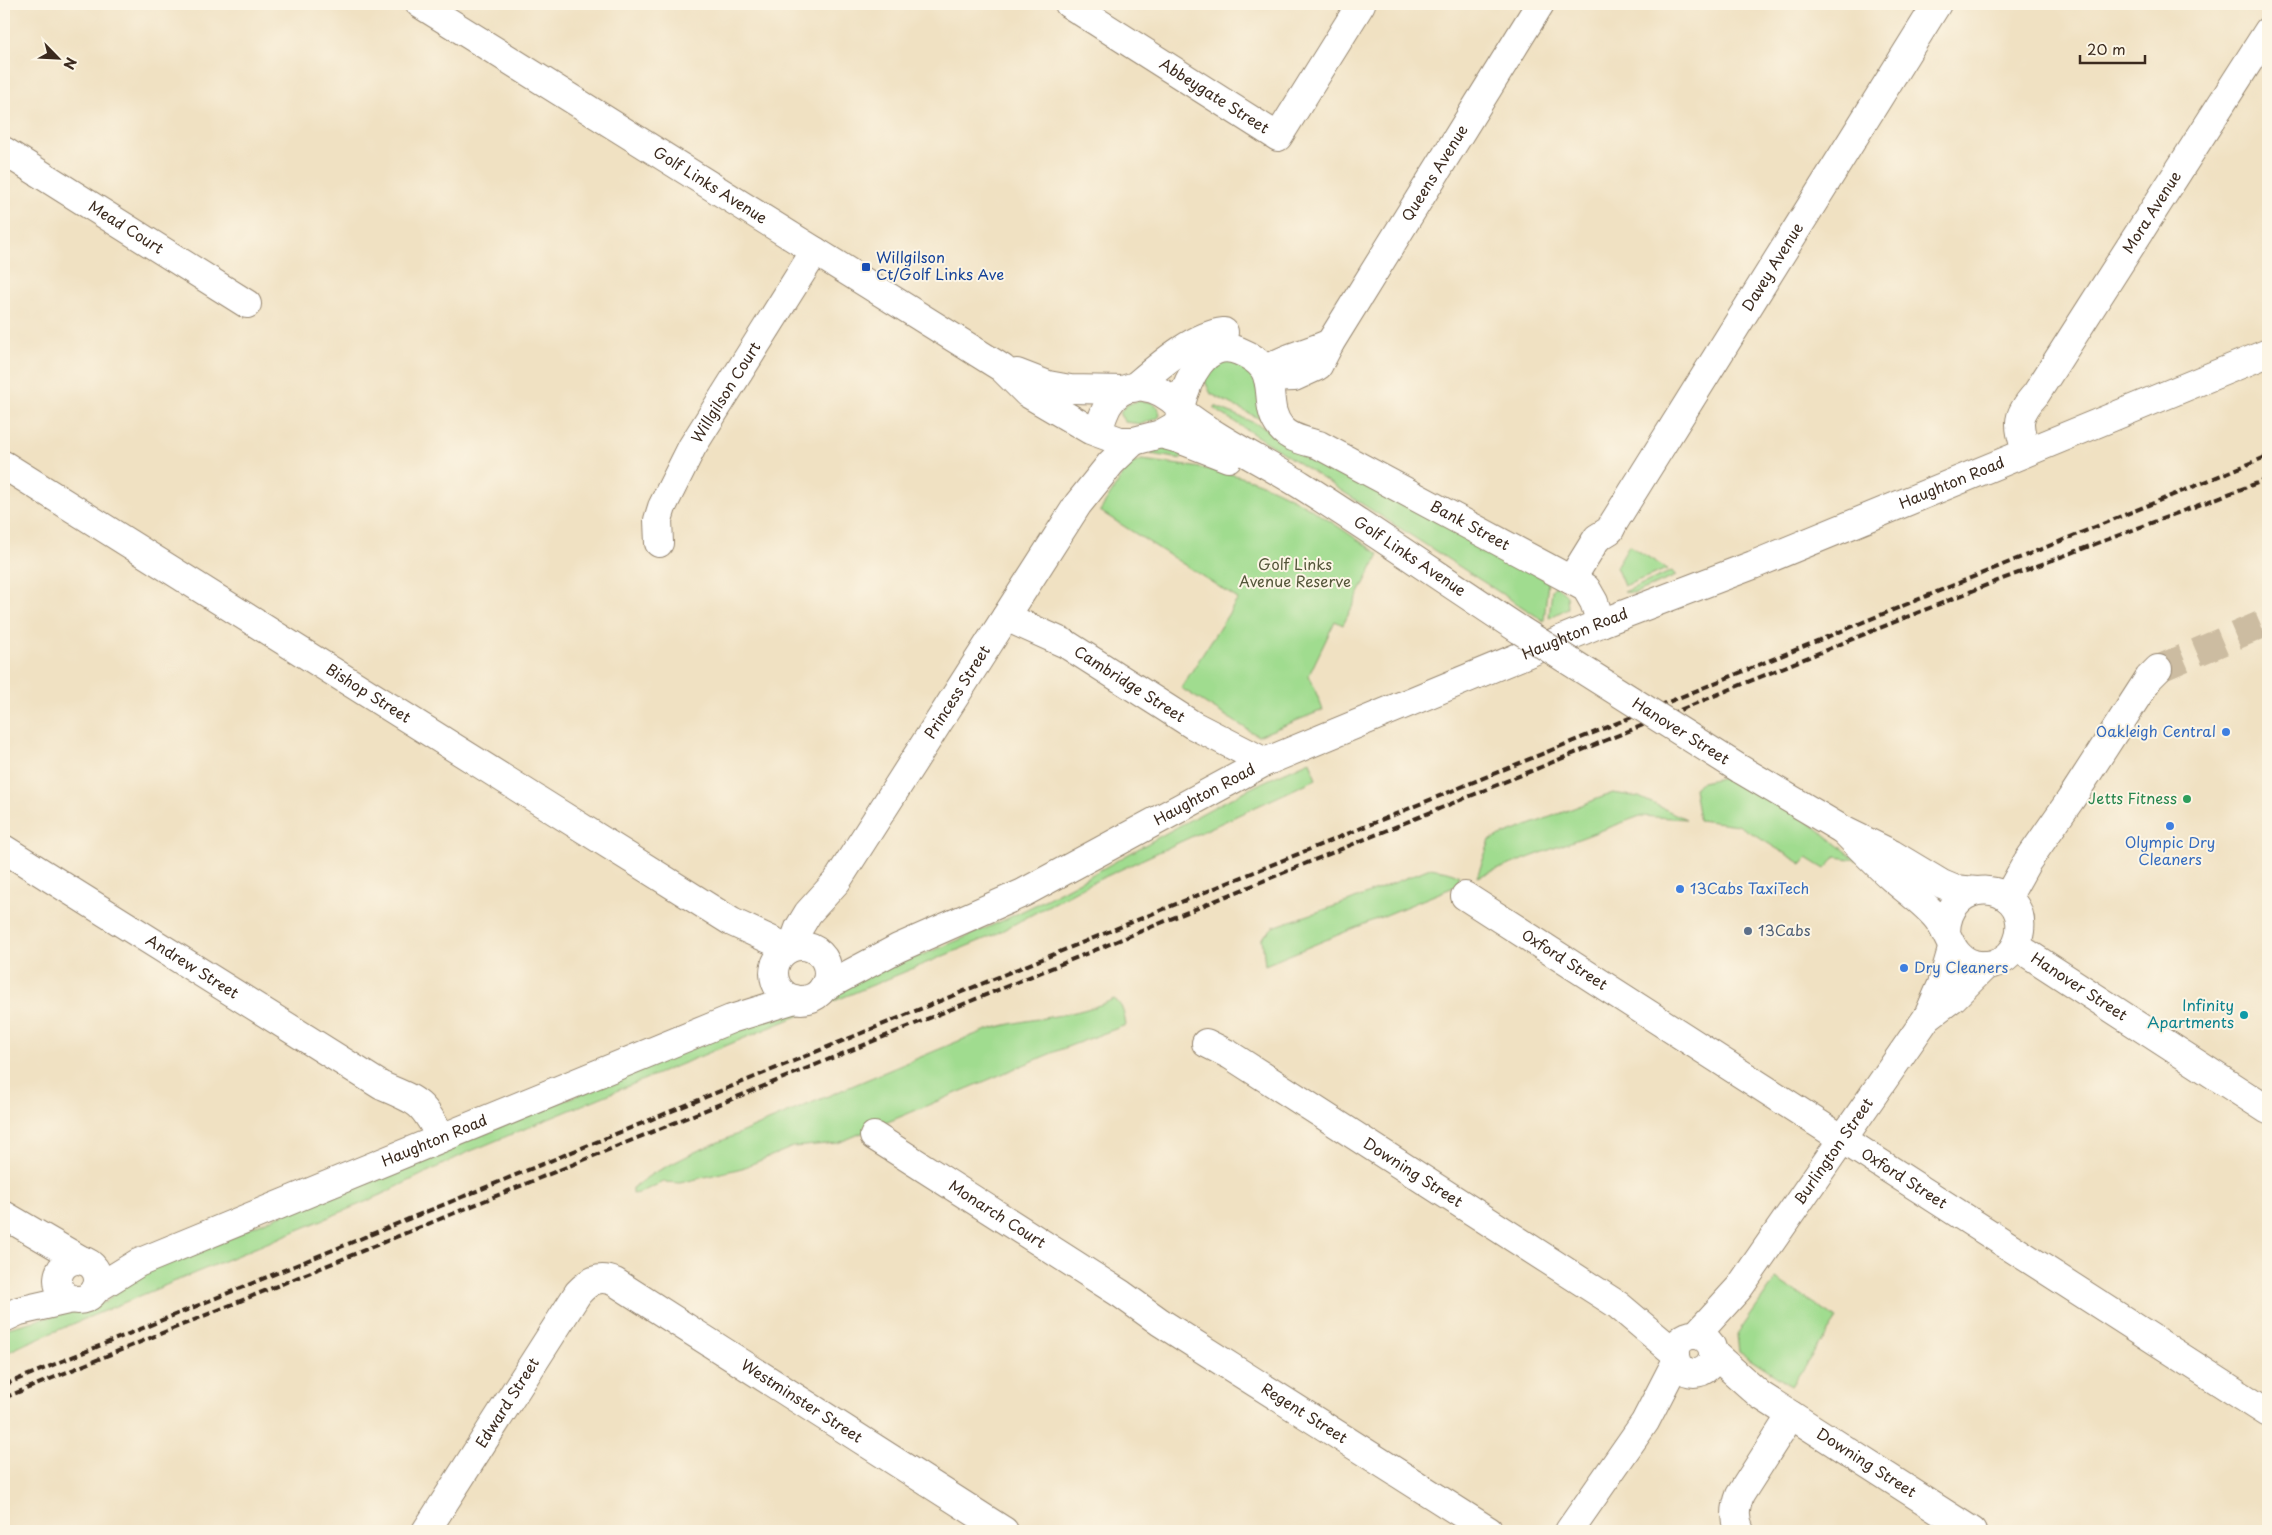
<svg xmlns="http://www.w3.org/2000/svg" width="2272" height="1535" viewBox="0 0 2272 1535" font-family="'Playpen Sans',sans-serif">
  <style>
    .green { fill: #a0dc8f; stroke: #6e8356 }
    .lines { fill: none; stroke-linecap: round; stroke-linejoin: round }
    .minor-tunnel { stroke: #ccbca1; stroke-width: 28; stroke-dasharray: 28 14; stroke-linecap: butt }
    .minor-casing { stroke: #968670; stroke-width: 30 }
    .minor { stroke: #fff; stroke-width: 28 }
    .rail { stroke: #3b2a1e; stroke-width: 4; stroke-dasharray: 8 4; stroke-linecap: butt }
    .minor-bridge-casing { stroke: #968670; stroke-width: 30; stroke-linecap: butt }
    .minor-bridge { stroke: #fff; stroke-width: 28 }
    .transit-dot { fill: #1a4fb4; stroke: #fcf5e5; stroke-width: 2 }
    .shop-dot { fill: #3f7fe0; stroke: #fcf5e5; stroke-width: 2 }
    .leisure-dot { fill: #2e9e5b; stroke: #fcf5e5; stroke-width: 2 }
    .service-dot { fill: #5c6f8a; stroke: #fcf5e5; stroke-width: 2 }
    .culture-dot { fill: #0f9aa8; stroke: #fcf5e5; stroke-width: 2 }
    .labels { text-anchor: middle; stroke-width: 4; stroke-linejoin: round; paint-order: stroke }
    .street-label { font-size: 15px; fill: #3b2a1e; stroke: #fcf5e5 }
    .transit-label { font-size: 15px; fill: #164399; stroke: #fcf5e5; text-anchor: start }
    .park-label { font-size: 15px; fill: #54563a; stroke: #fcf5e5 }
    .shop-label { font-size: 15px; fill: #366cbe; stroke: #fcf5e5; text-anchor: start }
    .leisure-label { font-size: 15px; fill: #27864d; stroke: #fcf5e5; text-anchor: end }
    .service-label { font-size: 15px; fill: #4e5e75; stroke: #fcf5e5; text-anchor: start }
    .culture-label { font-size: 15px; fill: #0d838f; stroke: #fcf5e5; text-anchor: end }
  </style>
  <rect width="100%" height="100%" fill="#fcf5e5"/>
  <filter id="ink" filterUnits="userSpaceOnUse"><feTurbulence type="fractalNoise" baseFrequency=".02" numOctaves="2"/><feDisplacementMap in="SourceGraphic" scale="10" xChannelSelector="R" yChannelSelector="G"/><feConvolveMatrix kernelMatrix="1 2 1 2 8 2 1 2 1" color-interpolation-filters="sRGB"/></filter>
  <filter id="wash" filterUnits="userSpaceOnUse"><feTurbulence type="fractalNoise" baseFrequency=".0096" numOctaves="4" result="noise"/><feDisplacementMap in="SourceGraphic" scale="20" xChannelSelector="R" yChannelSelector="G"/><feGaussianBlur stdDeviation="1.12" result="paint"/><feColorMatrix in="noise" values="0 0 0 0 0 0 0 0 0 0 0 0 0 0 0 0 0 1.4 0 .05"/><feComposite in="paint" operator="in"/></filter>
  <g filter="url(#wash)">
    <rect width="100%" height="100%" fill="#f0e1c2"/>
    <path class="green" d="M1222,358L1254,372L1264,421L1211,394L1204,379Z
      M1139,401L1150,402L1158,407L1160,415L1158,418L1141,424L1125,422L1120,415C1122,405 1130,403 1139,401Z
      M1215,406L1266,428L1548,581L1544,621L1213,408Z
      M1165,444L1186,450L1181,459L1151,454Z
      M1142,460C1178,465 1216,468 1251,480C1297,495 1339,528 1379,554L1343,625L1335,621L1309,675L1323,710L1258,736L1181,688L1238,599L1100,511L1129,465Z
      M1629,545L1667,569L1624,586L1616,567Z
      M1672,571L1676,576L1635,593L1624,592Z
      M1556,585L1567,596L1568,608L1549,618L1552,590Z
      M1310,761L1316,779L1083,887L994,935L466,1153L370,1200L27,1343L4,1354V1329L106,1302L131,1276L795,1007C825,1006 822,991 844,984C897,966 951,944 1002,921C1085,882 1163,832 1245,791C1266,780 1288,771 1310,761Z
      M1726,777L1731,778L1810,823L1857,860L1836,857L1825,869L1807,858L1802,864L1738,825L1699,820L1694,788L1702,782Z
      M1613,793L1639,797L1686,819L1640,816L1477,877L1490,840Z
      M1430,868L1448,871L1458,875L1461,884L1265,965L1262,938L1273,927L1350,901Z
      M1114,999C1123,1004 1124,1015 1126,1025L1059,1050L838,1143L793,1147L742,1168L680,1183L663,1182L639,1193L632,1194V1188L652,1174L695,1152L961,1040C972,1036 983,1031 994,1028C1034,1017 1076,1017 1114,999Z
      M1776,1279L1837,1319L1791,1386L1739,1352L1737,1335Z"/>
  </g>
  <g filter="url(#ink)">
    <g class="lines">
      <path class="minor-tunnel" d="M2158,669L2268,622"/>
      <g class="minor-casing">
        <g id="minor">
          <path id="s1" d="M420,4L1002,368L1027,393L1090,430L1120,441H1134L1161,434L1175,426L1180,418V407C1159,385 1125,375 1107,407C1103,416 1099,423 1102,433"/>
          <path id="s2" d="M1069,4L1278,137L1361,4"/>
          <path id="s3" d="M4,151L247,304"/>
          <path d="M1265,370C1287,356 1306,354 1330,343"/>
          <path d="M1017,373L1048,385L1070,389L1124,390"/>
          <path id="s4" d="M1268,378L1294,377L1318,366L1330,343L1540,4"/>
          <path d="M1133,388C1157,368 1193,335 1224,332"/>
          <path id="s5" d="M1180,407C1187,381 1204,337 1239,351C1249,355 1258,360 1264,369C1275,387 1265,409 1281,428C1290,439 1306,441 1319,445L1586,588L1594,602L1601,623"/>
          <path id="s6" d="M1181,411C1218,440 1261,460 1301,485C1375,532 1447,582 1520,630"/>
          <path d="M1161,434L1179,439L1228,458"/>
          <path id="s7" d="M2026,452C2018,424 2015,417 2036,394L2268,31"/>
          <path id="s8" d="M4,465L732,922L788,948"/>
          <path id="s9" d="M659,543L658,520L662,507L692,447L815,251"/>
          <path id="s10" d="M1571,580L1597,538L1610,530L1614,522L1937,4"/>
          <path id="s11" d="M1006,617L1066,644L1193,725L1265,762"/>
          <path d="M1740,769L1843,830L1892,854L1942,884L1954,889L1977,891"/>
          <path d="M1843,830C1859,846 1875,863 1892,878C1906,890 1923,902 1935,916C1950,932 1949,957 1974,964C1986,967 2000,964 2009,955C2016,948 2019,940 2020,931C2026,880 1948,874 1946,932"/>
          <path id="s12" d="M4,849L382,1086C420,1102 422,1102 441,1138"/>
          <path id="s13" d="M1465,896L2268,1413"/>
          <path d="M2007,898L2027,862L2071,799L2149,678L2158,669"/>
          <circle cx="801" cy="973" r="27"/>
          <path id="s14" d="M2016,946L2268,1110"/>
          <path id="s15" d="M792,947L799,928L808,913L837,881L1078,504L1111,463L1134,441"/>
          <path id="s16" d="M823,988L898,948L1023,893L1265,762L1601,623L1753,565L2268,353"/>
          <path d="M1930,1015L1954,997L1986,965"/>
          <path id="s17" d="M1206,1043L1230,1055L1618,1305L1676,1354"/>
          <path id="s18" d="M874,1136L1121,1294L1160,1322L1489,1531"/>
          <path d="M4,1215L83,1261"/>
          <circle cx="78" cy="1280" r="20"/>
          <path id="s19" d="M96,1289L138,1263L731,1019L795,999"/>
          <path d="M4,1318L19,1311L72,1299"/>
          <path id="s20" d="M1696,1335L1739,1288L1928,1016L1942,984L1952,949"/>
          <circle cx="1694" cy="1354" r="19"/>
          <path id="s21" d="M1713,1353L1760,1395L1972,1531"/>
          <path id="s22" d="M426,1531L578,1293C589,1281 599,1275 615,1282L1004,1531"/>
          <path d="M1569,1531L1645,1422L1677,1360"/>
          <path d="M1740,1531C1734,1519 1735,1508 1740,1495L1791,1415"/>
        </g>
      </g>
      <use href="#minor" class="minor"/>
      <path class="rail" d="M4,1385L2268,456
        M4,1398L1877,629L1997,581L2268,479"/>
      <g class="minor-bridge-casing">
        <g id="minor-bridge">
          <path id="s23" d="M1520,630L1740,769"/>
        </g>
      </g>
      <use href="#minor-bridge" class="minor-bridge"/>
    </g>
  </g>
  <rect class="transit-dot" x="861" y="262" width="10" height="10" rx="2.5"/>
  <g class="shop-dot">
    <circle cx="2226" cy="732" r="5"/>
    <circle cx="2170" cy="826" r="5"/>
    <circle cx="1680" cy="889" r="5"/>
    <circle cx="1904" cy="968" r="5"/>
  </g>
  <circle class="leisure-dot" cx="2187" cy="799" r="5"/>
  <circle class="service-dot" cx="1748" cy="931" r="5"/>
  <circle class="culture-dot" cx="2244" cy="1015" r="5"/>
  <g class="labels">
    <g class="street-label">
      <text dy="5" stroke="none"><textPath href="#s2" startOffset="172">Abbeygate Street</textPath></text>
      <text dy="5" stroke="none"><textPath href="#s4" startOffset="278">Queens Avenue</textPath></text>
      <text dy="5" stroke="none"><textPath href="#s1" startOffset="342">Golf Links Avenue</textPath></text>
      <text dy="5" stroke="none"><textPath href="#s7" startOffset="279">Mora Avenue</textPath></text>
      <text dy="5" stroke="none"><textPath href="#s3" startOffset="144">Mead Court</textPath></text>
      <text dy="5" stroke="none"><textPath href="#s10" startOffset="374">Davey Avenue</textPath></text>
      <text dy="5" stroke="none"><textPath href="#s9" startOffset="168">Willgilson Court</textPath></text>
      <text dy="5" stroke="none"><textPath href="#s16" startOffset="1238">Haughton Road</textPath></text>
      <text dy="5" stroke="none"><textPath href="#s5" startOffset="400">Bank Street</textPath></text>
      <text dy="5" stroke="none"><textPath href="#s6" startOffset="271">Golf Links Avenue</textPath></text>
      <text dy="5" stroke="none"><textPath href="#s16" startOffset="832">Haughton Road</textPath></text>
      <text dy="5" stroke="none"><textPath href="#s11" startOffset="141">Cambridge Street</textPath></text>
      <text dy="5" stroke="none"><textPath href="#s15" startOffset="305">Princess Street</textPath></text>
      <text dy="5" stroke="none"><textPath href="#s8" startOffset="430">Bishop Street</textPath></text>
      <text dy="5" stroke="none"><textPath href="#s23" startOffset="190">Hanover Street</textPath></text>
      <text dy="5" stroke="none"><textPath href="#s16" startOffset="428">Haughton Road</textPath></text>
      <text dy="5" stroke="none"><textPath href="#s13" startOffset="118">Oxford Street</textPath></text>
      <text dy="5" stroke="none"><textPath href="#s12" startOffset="222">Andrew Street</textPath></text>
      <text dy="5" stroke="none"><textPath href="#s14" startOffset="75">Hanover Street</textPath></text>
      <text dy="5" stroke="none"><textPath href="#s19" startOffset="370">Haughton Road</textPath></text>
      <text dy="5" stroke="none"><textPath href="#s20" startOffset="230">Burlington Street</textPath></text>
      <text dy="5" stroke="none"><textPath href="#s17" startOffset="244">Downing Street</textPath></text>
      <text dy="5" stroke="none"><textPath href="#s13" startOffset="522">Oxford Street</textPath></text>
      <text dy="5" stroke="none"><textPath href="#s18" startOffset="146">Monarch Court</textPath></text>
      <text dy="5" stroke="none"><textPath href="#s22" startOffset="152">Edward Street</textPath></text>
      <text dy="5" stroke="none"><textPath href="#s22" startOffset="546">Westminster Street</textPath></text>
      <text dy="5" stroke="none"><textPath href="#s18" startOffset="512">Regent Street</textPath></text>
      <text dy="5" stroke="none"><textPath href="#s21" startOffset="189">Downing Street</textPath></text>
    </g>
    <g class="transit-label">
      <text x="876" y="263">Willgilson<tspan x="876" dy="17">Ct/Golf Links Ave</tspan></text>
    </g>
    <g class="park-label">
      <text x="1295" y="570">Golf Links<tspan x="1295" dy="17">Avenue Reserve</tspan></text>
    </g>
    <g class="shop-label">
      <text x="2216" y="737" text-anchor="end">Oakleigh Central</text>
      <text x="2170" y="848" text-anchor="middle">Olympic Dry<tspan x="2170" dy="17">Cleaners</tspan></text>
      <text x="1690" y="894">13Cabs TaxiTech</text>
      <text x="1914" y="973">Dry Cleaners</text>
    </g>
    <g class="leisure-label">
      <text x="2177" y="804">Jetts Fitness</text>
    </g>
    <g class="service-label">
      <text x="1758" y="936">13Cabs</text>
    </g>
    <g class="culture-label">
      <text x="2234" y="1011">Infinity<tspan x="2234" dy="17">Apartments</tspan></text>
    </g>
  </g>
  <rect width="2272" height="1535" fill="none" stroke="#fcf5e5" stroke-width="20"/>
  <g transform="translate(58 58) rotate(114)" stroke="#fcf5e5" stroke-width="4" paint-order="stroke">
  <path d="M0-4L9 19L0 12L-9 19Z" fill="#3b2a1e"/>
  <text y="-8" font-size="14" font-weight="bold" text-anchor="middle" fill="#3b2a1e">N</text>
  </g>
  <path d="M2080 55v8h65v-8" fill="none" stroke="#3b2a1e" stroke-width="2.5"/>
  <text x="2087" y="55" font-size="15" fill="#3b2a1e" stroke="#fcf5e5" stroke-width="4" paint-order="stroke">20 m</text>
</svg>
